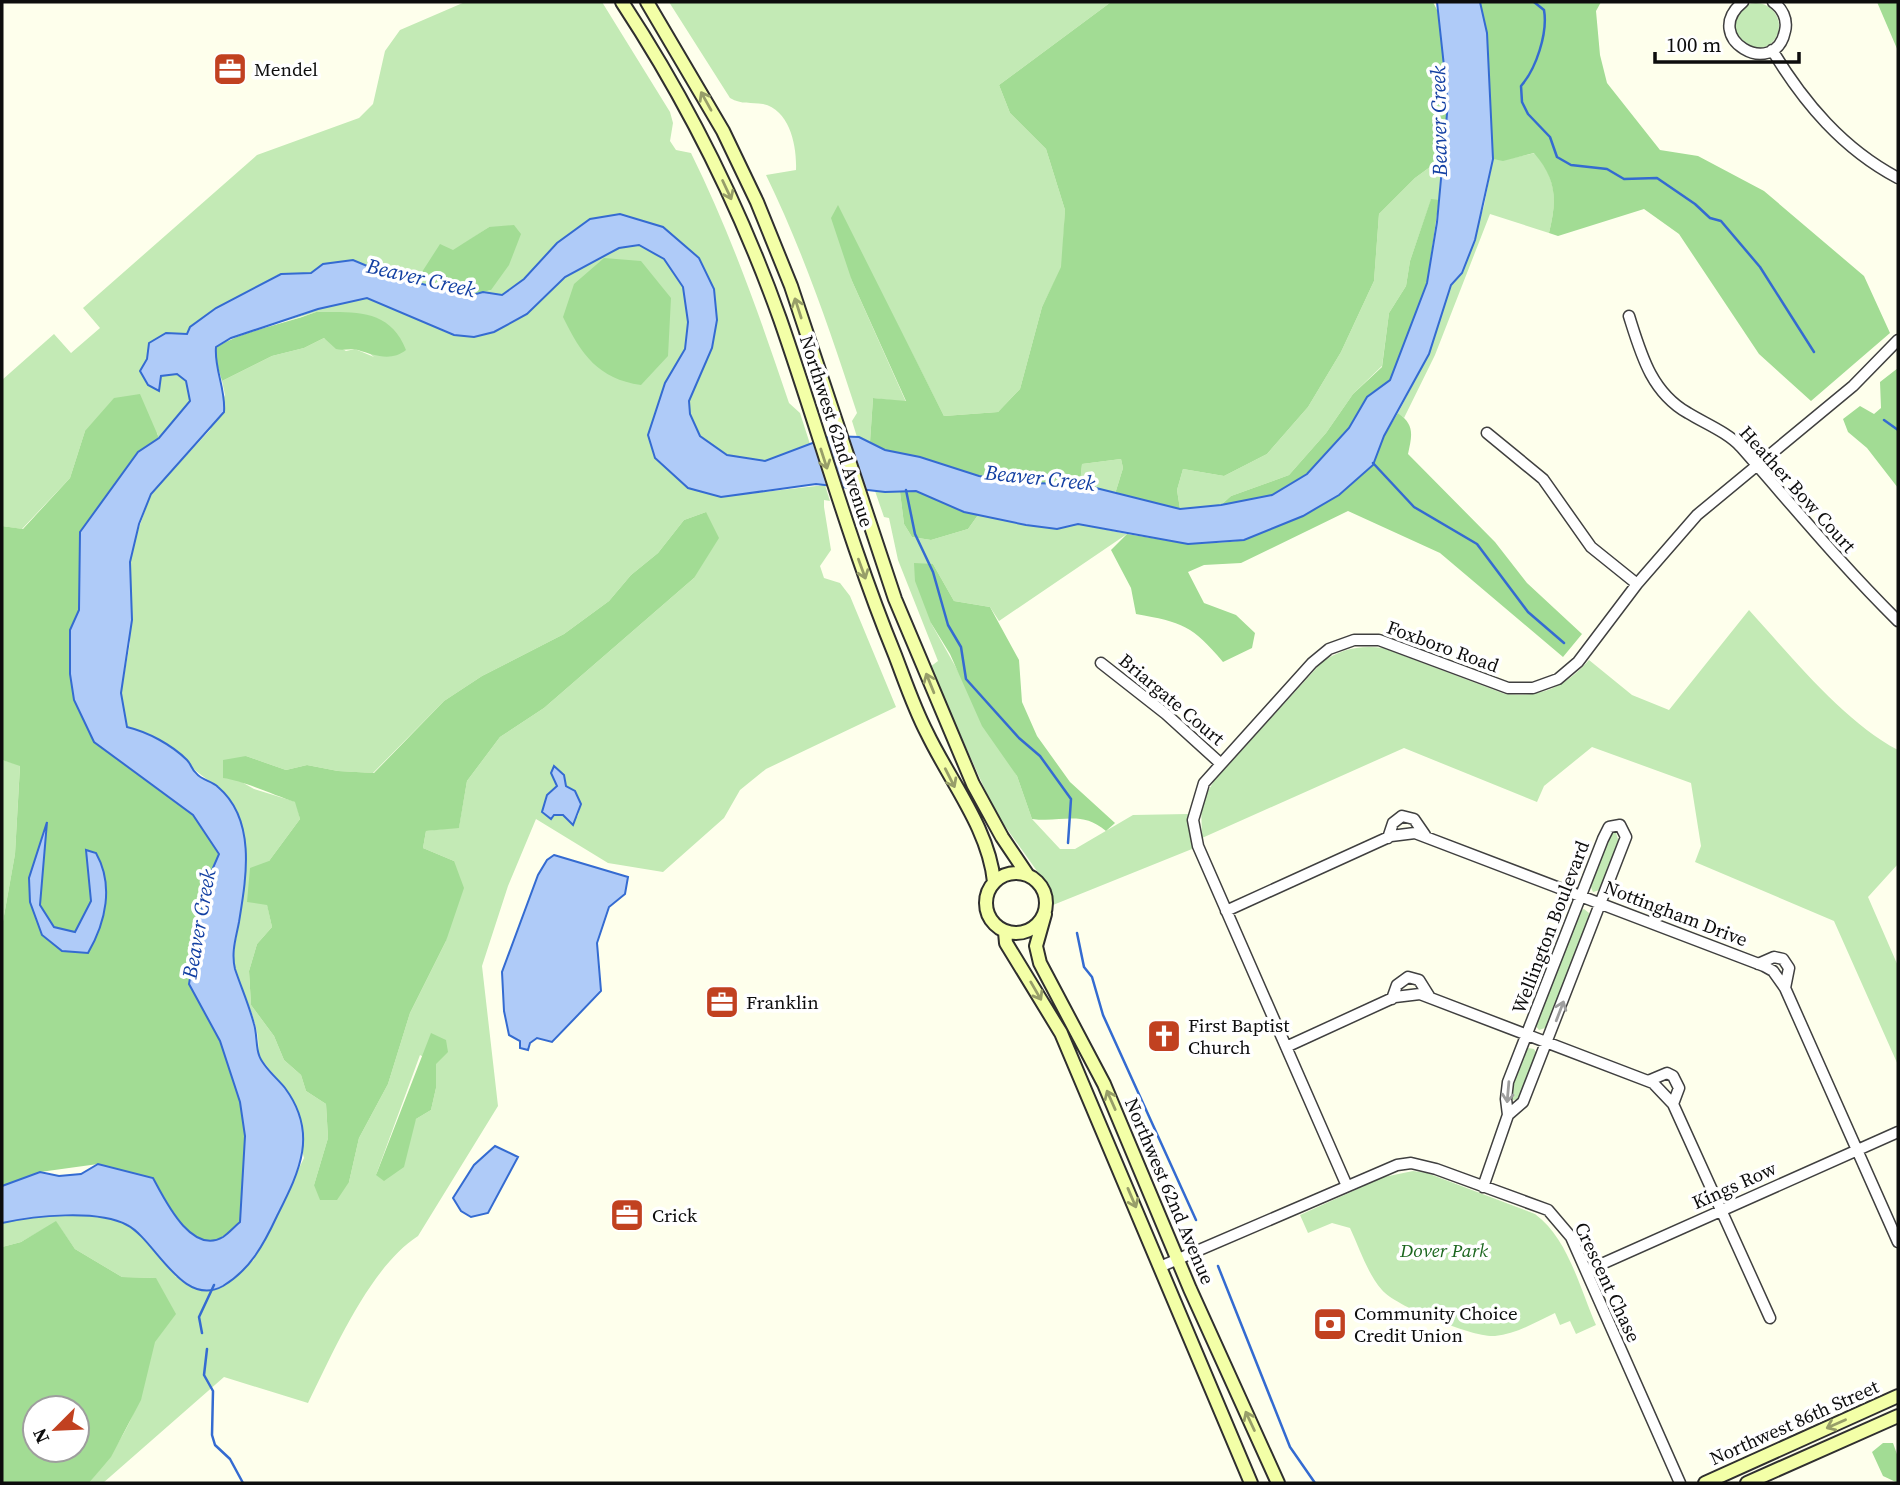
<svg xmlns="http://www.w3.org/2000/svg" width="1900" height="1485" viewBox="0 0 1900 1485" font-family="'Source Serif 4',serif">
  <style>
    .green { fill: #c3eab5; fill-rule: evenodd }
    .forest { fill: #a2dc94; fill-rule: evenodd }
    .water { fill: #afcbf8; stroke: #346bd1; stroke-width: 2 }
    .lines { fill: none; stroke-linecap: round; stroke-linejoin: round }
    .stream { stroke: #346bd1; stroke-width: 2.5 }
    .street-casing { stroke: #404040; stroke-width: 13 }
    .secondary-casing { stroke: #2f2f2f; stroke-width: 16 }
    .street { stroke: #fff; stroke-width: 10 }
    .secondary { stroke: #f3ffa7; stroke-width: 12 }
    .oneway { stroke: #979e69 }
    .oneway2 { stroke: #9e9e9e }
    .labels { text-anchor: middle; stroke-width: 7; stroke-linejoin: round; paint-order: stroke }
    .poi-label { font-size: 19px; fill: #0d0d0d; stroke: #fff; text-anchor: start }
    .street-label { font-size: 19px; fill: #0d0d0d; stroke: #fff }
    .park-label { font-size: 19px; font-style: italic; fill: #1b661e; stroke: #fff }
    .water-label { font-size: 21px; font-style: italic; fill: #123fa2; stroke: #fff }
  </style>
  <rect width="100%" height="100%" fill="#feffec"/>
  <path class="green" d="M465,2H602L670,112L673,123L670,141L676,150L691,153C731,234 760,317 789,403L800,413L810,444L765,461L727,456L700,436L690,414L689,401L712,348L717,320L699,258L663,227L620,214L557,243L524,279L502,295L483,292L491,290L489,227L422,272L437,287L391,276L353,260L323,264L311,273L280,274L216,308L188,334L166,333L149,343L147,359L140,371L161,376L177,374L186,381L190,401L159,438L157,433L85,431L70,478L22,529L2,526V380L54,334L71,353L100,328L83,308L257,155L359,118L373,104L385,51L400,30Z
    M669,2H1111L999,85L1010,113L1046,149L1065,210L1062,267L1042,307L1020,389L998,412L944,416L837,206L852,281L906,402L873,398L870,442L857,437L852,421L857,413C831,333 803,251 766,175L796,170C797,146 790,110 763,104C751,102 742,105 730,98Z
    M1733 26a23 23 0 1 1 46 0a23 23 0 1 1-46 0Z
    M1535,153C1557,180 1557,200 1549,233L1490,214L1435,355L1404,418L1398,413L1429,354L1451,285L1462,273L1484,206L1493,159L1503,160Z
    M1441,159L1439,200H1431L1410,261L1406,286L1389,313L1382,366L1353,394L1326,433L1289,475L1231,496L1221,505L1180,509L1177,490L1183,469L1224,476L1267,454L1308,407L1341,352L1374,281L1379,214L1415,178Z
    M639,245L664,259L683,287L688,322L685,349L665,383L648,434L721,497L825,485L830,501L824,500V507L831,550L820,566L824,578L840,583L850,596L896,707L766,769L740,790L724,818L663,872L608,863L536,819L508,886L482,966L498,1106L418,1236C369,1268 334,1351 308,1403L224,1377L103,1483H89C146,1415 154,1364 156,1278L122,1277L75,1249L56,1222L21,1242L2,1247V1223C34,1216 96,1209 127,1224C147,1234 162,1260 176,1277L253,1261L304,1158L287,1091L258,1055C262,1025 242,995 235,968C231,950 239,937 238,920C235,876 225,831 219,787C187,769 165,736 127,728L121,693L130,643V562L135,539L151,494L210,430L225,395L222,381L272,356L304,348L324,338L346,351L355,349L374,357L316,312L287,321L318,309L367,298L454,335L474,337L527,314L565,277L619,248ZM706,512L694,578L544,708L500,737L467,781L459,827L426,831L423,848L454,861L446,941L410,1013L388,1084L359,1138L349,1182L314,1185L328,1138L326,1104L306,1091L301,1075L284,1060L274,1036L251,1005L249,971L257,944L272,927L267,904L269,861L300,819L296,802L254,789L238,780L246,756L286,770L307,765L338,771L373,773L444,701L482,676L564,634L609,601L631,575L658,553L684,520ZM551,773L581,804L578,816L569,822L563,815H554L551,791L557,786ZM420,1055L436,1064V1088L431,1110L416,1119L376,1175Z
    M1121,459L1123,468L1115,494L1080,484L1082,464Z
    M875,491L900,492L904,524L912,537L931,540L968,529L978,515L1057,529L1078,524L1127,534L999,621L990,607L954,601L933,564L931,623L1017,776L1032,819L1060,849H1075L1133,815L1188,814L1192,849L1053,905L1044,881L995,812L930,667L938,661L898,560L889,518L884,517Z
    M1749,610C1790,655 1844,722 1898,750V864L1868,897L1898,966V1065L1834,921L1695,862L1701,846L1691,783L1592,747L1544,786L1537,802L1404,748L1202,838L1201,803L1214,781L1322,662C1342,649 1359,645 1383,648L1505,694C1541,698 1565,687 1589,660L1632,695L1669,710Z
    M2,760L20,765L15,854L2,927Z
    M1611,833H1616L1619,842L1600,890L1593,892L1589,883Z
    M1584,909L1589,913V918L1548,1027L1539,1030L1535,1025L1579,911Z
    M1528,1048L1534,1049L1537,1054L1520,1099L1513,1100L1509,1092Z
    M1413,1171L1427,1173L1535,1214C1568,1238 1580,1289 1596,1325L1576,1334L1570,1321L1560,1325L1555,1313C1536,1322 1516,1334 1495,1336C1474,1338 1395,1306 1382,1290C1367,1273 1360,1249 1350,1228L1332,1223L1308,1233L1300,1215L1384,1177Z"/>
  <path class="forest" d="M1111,2H1433L1439,14L1448,103L1441,159L1415,178L1379,214L1374,281L1341,352L1308,407L1267,454L1224,476L1183,469L1177,490L1180,509L1115,494L1123,468L1121,459L1082,464L1080,484L1024,483L979,476L920,457L885,450L870,442L873,398L906,401L852,281L831,218L838,205L944,416L998,412L1020,389L1042,307L1061,267L1065,210L1046,149L1010,113L999,85Z
    M1480,2H1601L1596,11L1600,55L1607,83L1660,150L1698,156L1764,191L1864,276L1890,333L1811,401L1759,354L1679,234L1644,209L1558,236L1549,233C1557,200 1557,180 1534,153L1503,161L1493,159L1487,33Z
    M1877,2H1898V51Z
    M1431,199L1439,200L1427,283L1390,380L1367,397L1349,428L1307,474L1273,495L1221,505L1231,496L1289,475L1326,433L1353,394L1382,367L1389,313L1406,286L1410,261Z
    M514,225L521,234L509,265L491,290C461,298 444,294 422,272L440,244L453,250L489,227Z
    M604,258L641,261L671,298L668,356L641,385C598,379 581,354 563,317L574,284Z
    M316,312C354,312 390,308 406,350C391,362 374,355 358,350C352,348 343,351 336,349L324,338L304,348L272,356L222,381L215,357L216,347C248,329 283,325 316,312Z
    M1898,368V488L1867,448L1848,432L1843,419L1860,406L1874,414L1881,408L1880,382Z
    M140,394L159,438L138,452L80,532L79,610L70,630V674L74,700L169,797L193,815L219,854L206,884L189,984L220,1041L240,1102L245,1136L240,1222C234,1227 229,1233 222,1237C191,1256 164,1198 153,1178L98,1164L40,1172L2,1186V927L15,854L20,766L2,760V526L23,529L70,478L85,431L114,398ZM46,825L40,905L54,927L75,932L91,901L86,851L96,853L88,953L42,935L29,878Z
    M1398,413C1415,425 1412,435 1408,454L1495,542L1527,583L1582,634L1563,657L1440,553L1348,511L1241,563L1204,565L1188,572L1204,603L1236,615L1255,633L1252,648L1223,662C1193,626 1182,622 1136,614L1131,588L1111,550L1127,534L1188,544L1230,542L1244,540L1303,516L1373,465L1384,436Z
    M916,491L978,515L968,529L931,540L912,537L904,524L900,492Z
    M706,512L719,538L694,578L544,708L500,737L467,781L459,828L426,831L423,848L454,861L464,888L446,941L410,1013L388,1084L359,1138L349,1182L337,1200H320L314,1185L328,1138L326,1104L306,1091L301,1075L284,1060L274,1036L251,1005L249,971L257,944L272,927L267,905L247,902L250,868L269,861L300,819L295,802C274,795 244,781 223,778V760L246,756L286,770L307,765L338,771L374,773L444,701L482,676L564,634L609,601L631,575L658,553L684,520Z
    M914,563L933,564L954,601L990,607L1019,660L1022,702L1037,736L1070,782L1115,823L1106,831C1081,810 1062,823 1032,819L1017,776L982,726L950,654L931,623L915,581Z
    M431,1033L446,1040L448,1052L436,1064V1088L431,1110L416,1119L404,1167L384,1181L376,1175Z
    M56,1221L75,1249L122,1277L156,1278L176,1314L155,1342L141,1400L111,1457L89,1483H2V1247L21,1242ZM35,1408H77V1450H35Z
    M1883,1443H1893L1898,1457V1483L1883,1476L1872,1452Z"/>
  <path class="water" d="M1437,2H1480L1487,33L1493,159L1475,240L1462,273L1451,285L1429,354L1384,436L1373,465L1339,495L1303,516L1244,540L1188,544L1078,524L1057,529L1026,525L964,512L916,491L885,492L816,484L721,497L688,488L655,458L648,435L665,383L685,349L688,322L683,287L664,259L639,245L619,248L565,277L527,314L494,332L474,337L454,335L367,298L318,309L231,338L216,347C214,369 226,389 224,412L151,494L139,524L130,562L132,620L121,693L127,727C148,732 172,745 187,760C191,764 192,770 196,773C201,780 212,781 218,787C257,820 246,879 239,922C236,938 231,952 235,969C241,987 249,1005 254,1024C257,1033 256,1048 259,1055C262,1066 278,1079 285,1088C319,1134 299,1172 277,1216C264,1244 250,1270 223,1286C182,1309 155,1239 127,1225C97,1209 34,1216 2,1223V1186L40,1172L59,1176L81,1174L98,1164L153,1178C164,1198 191,1256 223,1237C229,1233 234,1227 240,1222L245,1136L240,1102L220,1041L189,984L206,884L219,854L193,815L94,742L74,700L70,674V630L79,610L80,532L138,452L159,438L190,401L186,381L177,374L161,376L159,391L148,385L140,371L147,359L149,343L166,333L187,334L190,327L216,308L281,274L311,273L323,264L353,260L391,276L469,296L483,292L502,295L524,279L557,243L590,219L620,214L663,227L699,258L714,289L717,320L712,348L689,401L690,414L700,436L727,455L765,461L831,436L859,437L885,450L920,457L979,476L1024,483L1080,484L1180,509L1221,505L1272,495L1307,474L1349,428L1367,397L1390,380L1427,283L1437,222L1448,103Z
    M554,766L564,775L566,786L575,791L581,804L573,825L563,815H554L551,819L542,812L547,795L557,786L551,773Z
    M47,822L40,905L54,927L75,932L91,901L86,850L96,853C114,885 106,922 88,953L62,951L42,935L30,902L29,878Z
    M554,855L628,877L625,894L609,907L597,943L601,991L552,1042L537,1038L530,1043L528,1050L520,1048V1041L509,1035L504,1011L502,972L538,875L547,860Z
    M495,1146L518,1157L488,1213L471,1217L461,1211L453,1198L474,1165Z"/>
  <g class="lines">
    <path class="stream" d="M1534,2L1544,10C1548,33 1536,69 1521,86L1522,102L1528,114L1550,137L1557,157L1571,165L1607,169L1624,179L1657,178L1695,204L1710,218L1721,221L1760,267L1814,352
      M1884,420L1898,430
      M1373,463L1414,507L1477,544L1528,612L1564,643
      M906,490L915,534L933,572L948,625L961,647L966,679L1019,738L1040,756L1071,799L1068,843
      M1077,933L1084,967L1092,977L1103,1015L1196,1220
      M1218,1266L1290,1447L1315,1483
      M202,1333L199,1317L214,1285
      M207,1349L204,1375L213,1391L212,1435L215,1445L230,1459L243,1483"/>
    <g class="street-casing">
      <path id="street" d="M1743,2C1699,38 1775,81 1785,31C1788,19 1782,8 1773,2
        M1772,50C1804,103 1843,149 1898,178
        M1629,316C1641,354 1651,392 1688,413C1706,424 1727,432 1741,447C1793,506 1842,566 1898,621
        M1487,433L1543,479L1591,547L1637,584
        M1101,663L1166,714L1220,763
        M1388,838L1393,823L1402,816L1414,819L1425,835
        M1226,911L1391,836L1415,833L1764,966L1773,971L1785,988L1898,1242
        M1758,964L1774,957L1783,959L1789,968L1785,988
        M1392,999L1397,985L1408,977L1419,980L1429,996
        M1286,1047L1395,997L1420,994L1653,1083L1673,1104L1770,1318
        M1648,1081L1667,1073L1673,1076L1679,1088L1673,1104
        M1347,1186L1198,846L1193,820L1204,783L1312,663L1329,649L1354,640H1379L1508,688H1533L1558,679L1578,662L1637,584L1697,515L1853,386L1898,340
        M1483,1187L1508,1115L1506,1099L1508,1082L1603,839L1609,827L1620,825L1626,837L1523,1102L1508,1115
        M1162,1266L1397,1165L1411,1163L1436,1169L1548,1210L1571,1237L1680,1483
        M1587,1273L1595,1267L1898,1132"/>
    </g>
    <g class="secondary-casing">
      <path id="secondary" d="M622,2C687,101 740,207 780,319C819,431 850,545 895,655C905,681 914,708 927,733C950,781 989,829 994,882
        M647,2L723,131L757,202L791,286L895,599L973,784L1002,837L1027,874
        M986 903a30 30 0 1 1 60 0a30 30 0 1 1-60 0Z
        M1045,914L1036,946L1040,963L1104,1084L1190,1289L1278,1483
        M1005,932L1006,943L1061,1033L1251,1483
        M1705,1483L1898,1396
        M1747,1483L1898,1416"/>
    </g>
    <use href="#street" class="street"/>
    <use href="#secondary" class="secondary"/>
  </g>
  <defs><path id="oneway-shaft" d="M-6 0H5M1.5-3L5.5 0L1.5 3" fill="none" stroke-width="1.6" stroke-linecap="round" stroke-linejoin="round" transform="scale(1.75)"/></defs>
  <g class="oneway">
    <use href="#oneway-shaft" transform="translate(706 101) rotate(-119)"/>
    <use href="#oneway-shaft" transform="translate(727 190) rotate(65)"/>
    <use href="#oneway-shaft" transform="translate(798 308) rotate(-108)"/>
    <use href="#oneway-shaft" transform="translate(824 459) rotate(72)"/>
    <use href="#oneway-shaft" transform="translate(862 569) rotate(70)"/>
    <use href="#oneway-shaft" transform="translate(930 683) rotate(-112)"/>
    <use href="#oneway-shaft" transform="translate(950 778) rotate(63)"/>
    <use href="#oneway-shaft" transform="translate(1036 991) rotate(60)"/>
    <use href="#oneway-shaft" transform="translate(1111 1100) rotate(-114)"/>
    <use href="#oneway-shaft" transform="translate(1132 1198) rotate(67)"/>
    <use href="#oneway-shaft" transform="translate(1250 1421) rotate(-115)"/>
    <use href="#oneway-shaft" transform="translate(1836 1424) rotate(156)"/>
  </g>
  <g class="oneway2">
    <use href="#oneway-shaft" transform="translate(1560 1011) rotate(-69)"/>
    <use href="#oneway-shaft" transform="translate(1508 1092) rotate(95)"/>
  </g>
  <defs>
    <g id="office-square" transform="scale(1.75)"><rect x="-9" y="-9" width="18" height="18" rx="4" fill="#c14120" stroke="#fff"/><path d="M-6-3h4V-5.5h4V-3h4V5H-6ZM-1-4.5V-3h2v-1.5ZM-6 0V1H6V0Z" fill="#fff"/></g>
    <g id="church-square" transform="scale(1.75)"><rect x="-9" y="-9" width="18" height="18" rx="4" fill="#c14120" stroke="#fff"/><path d="M-1.2-6h2.4v3.5h3.3v2.4h-3.3V6h-2.4V-.1h-3.3v-2.4h3.3Z" fill="#fff"/></g>
    <g id="bank-square" transform="scale(1.75)"><rect x="-9" y="-9" width="18" height="18" rx="4" fill="#c14120" stroke="#fff"/><path d="M-6-4H6V4H-6ZM0-2.3a2.3 2.3 0 1 0 0 4.6a2.3 2.3 0 1 0 0-4.6Z" fill="#fff"/></g>
  </defs>
  <g fill-rule="evenodd">
    <use href="#office-square" x="230" y="69"/>
    <use href="#office-square" x="722" y="1002"/>
    <use href="#church-square" x="1164" y="1036"/>
    <use href="#office-square" x="627" y="1215"/>
    <use href="#bank-square" x="1330" y="1324"/>
  </g>
  <g class="labels">
    <g class="poi-label">
      <text x="254" y="76">Mendel</text>
      <text x="746" y="1009">Franklin</text>
      <text x="1188" y="1032">First Baptist<tspan x="1188" dy="22">Church</tspan></text>
      <text x="652" y="1222">Crick</text>
      <text x="1354" y="1320">Community Choice<tspan x="1354" dy="22">Credit Union</tspan></text>
    </g>
    <g class="street-label">
      <text transform="translate(837 431) rotate(72)" y="7">Northwest 62nd Avenue</text>
      <text transform="translate(1798 489) rotate(48)" y="7">Heather Bow Court</text>
      <text transform="translate(1443 646) rotate(20)" y="7">Foxboro Road</text>
      <text transform="translate(1172 699) rotate(40)" y="7">Briargate Court</text>
      <text transform="translate(1676 913) rotate(21)" y="7">Nottingham Drive</text>
      <text transform="translate(1550 927) rotate(-69)" y="7">Wellington Boulevard</text>
      <text transform="translate(1734 1185) rotate(-24)" y="7">Kings Row</text>
      <text transform="translate(1170 1191) rotate(67)" y="7">Northwest 62nd Avenue</text>
      <text transform="translate(1608 1282) rotate(65)" y="7">Crescent Chase</text>
      <text transform="translate(1794 1422) rotate(-24)" y="7">Northwest 86th Street</text>
    </g>
    <g class="park-label">
      <text x="1444" y="1257">Dover Park</text>
    </g>
    <g class="water-label">
      <text transform="translate(1439 121) rotate(-91)" y="7">Beaver Creek</text>
      <text transform="translate(421 278) rotate(13)" y="7">Beaver Creek</text>
      <text transform="translate(1040 478) rotate(6)" y="7">Beaver Creek</text>
      <text transform="translate(199 924) rotate(-80)" y="7">Beaver Creek</text>
    </g>
  </g>
  <rect width="1900" height="1485" fill="none" stroke="#0d0d0d" stroke-width="7"/>
  <g transform="translate(56 1429) rotate(246)"><circle r="33" fill="#ffffff" stroke="#9e9e9e" stroke-width="2"/>
  <path d="M0-5L12 26L0 18L-12 26Z" fill="#c14120"/>
  <text y="-10" font-size="19" font-weight="bold" text-anchor="middle" fill="#0d0d0d">N</text>
  </g>
  <path d="M1655 52v10h144v-10" fill="none" stroke="#0d0d0d" stroke-width="3.5"/>
  <text x="1666" y="52" font-size="21" fill="#0d0d0d" stroke="#ffffff" stroke-width="5" paint-order="stroke">100 m</text>
</svg>
